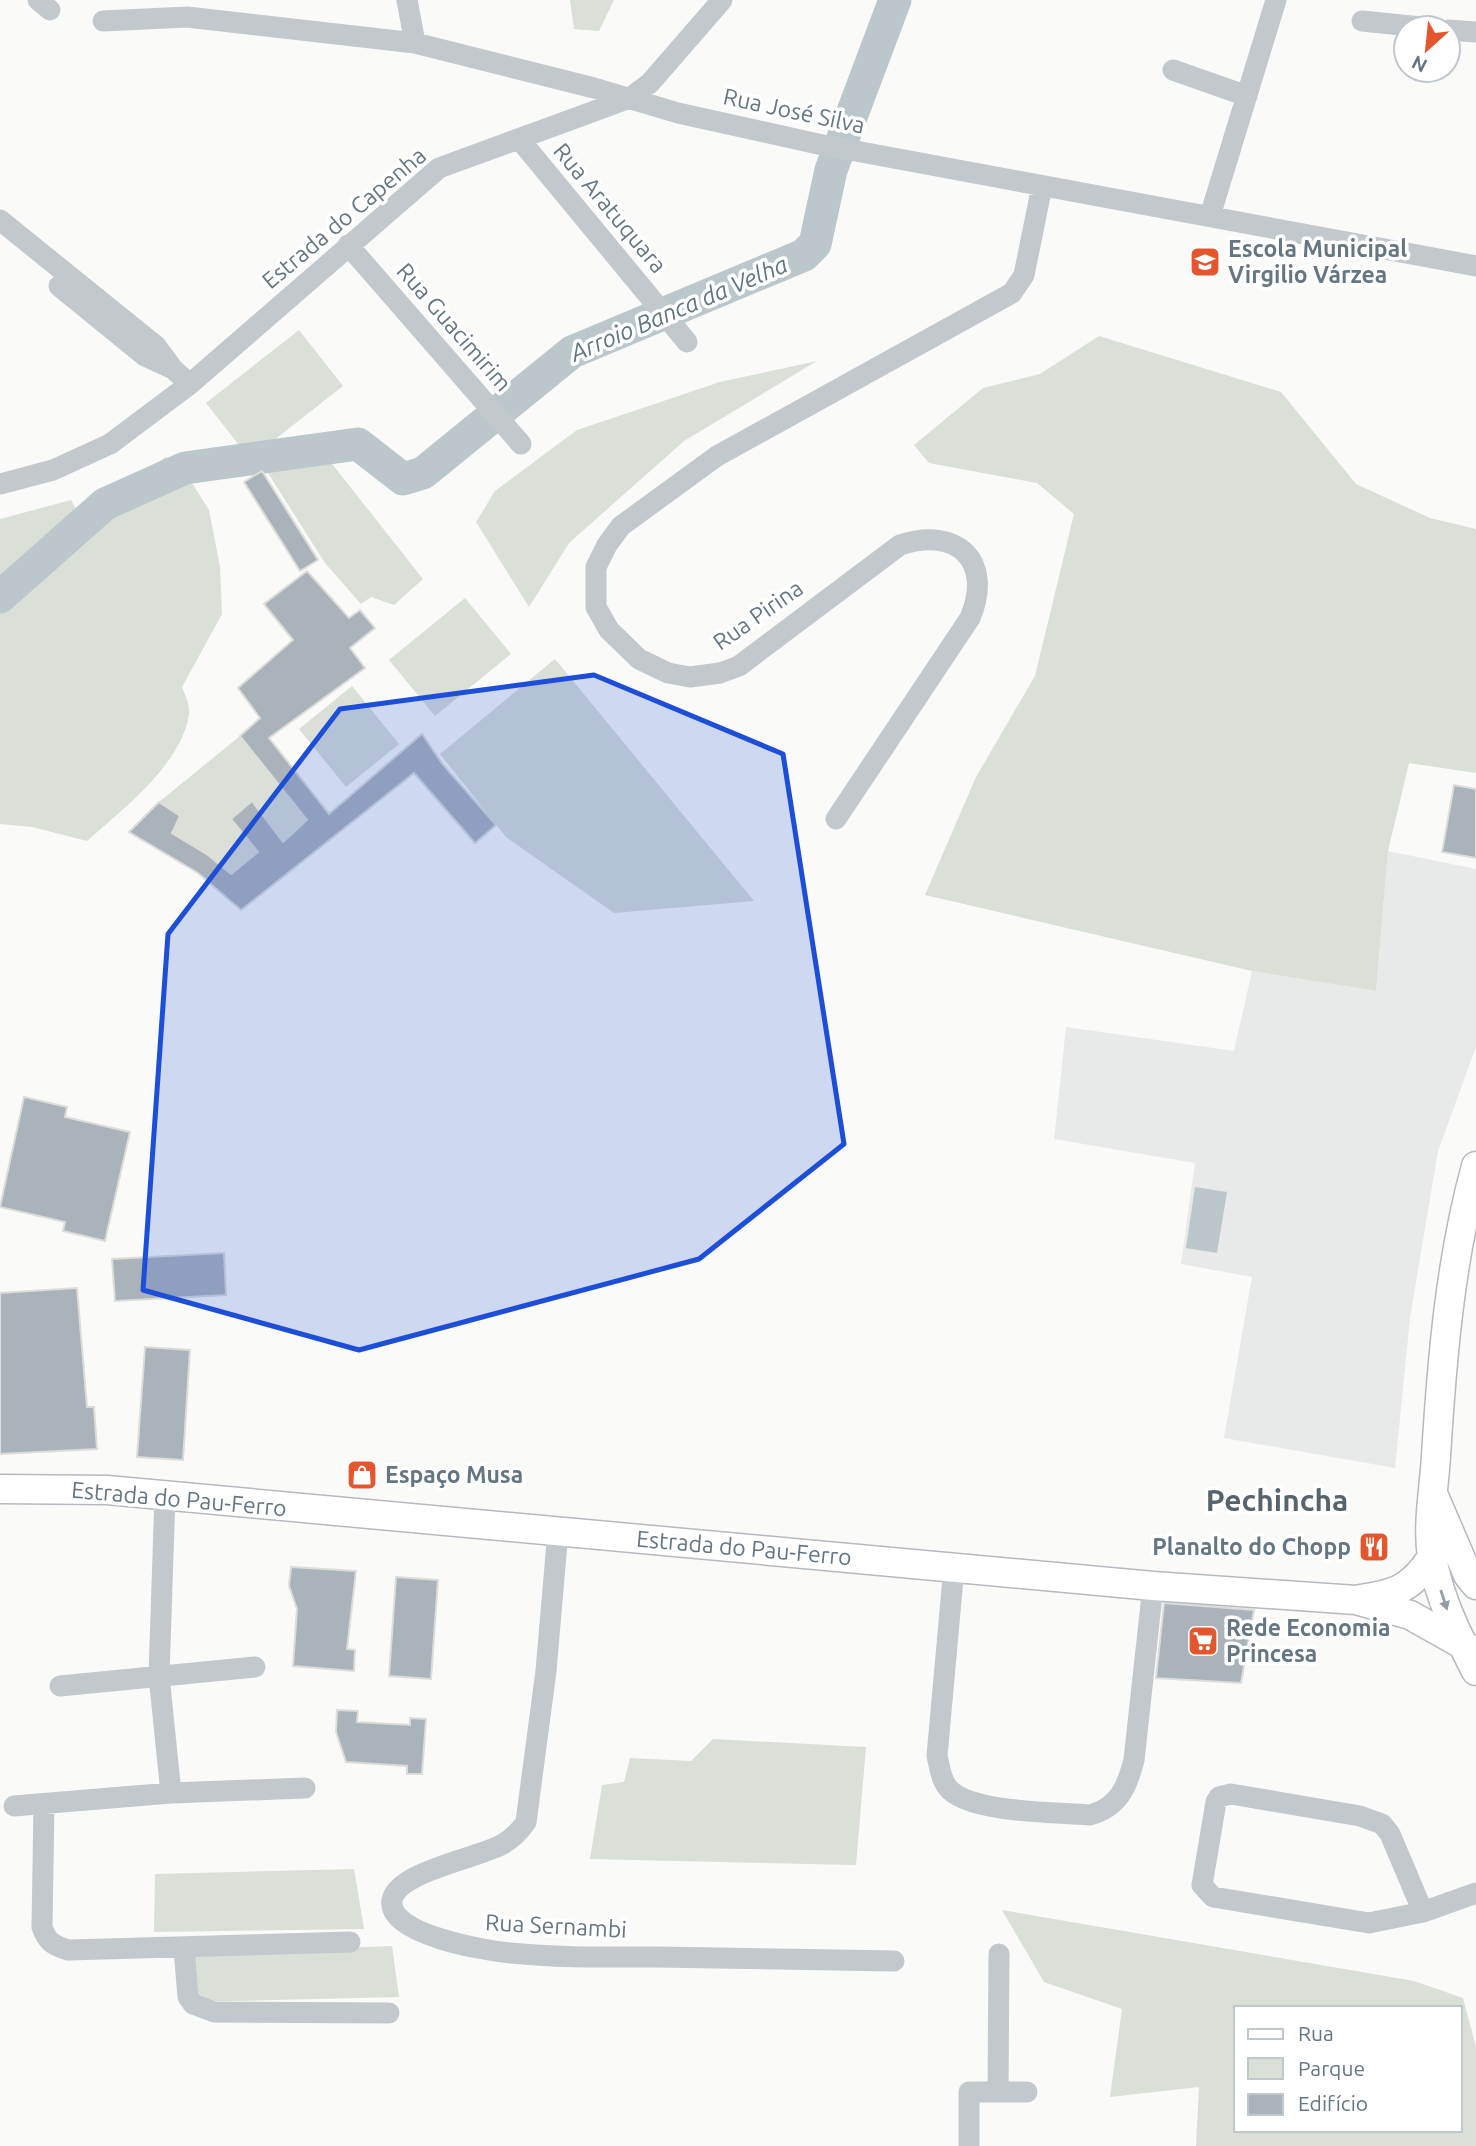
<svg xmlns="http://www.w3.org/2000/svg" width="1476" height="2146" viewBox="0 0 1476 2146" font-family="Ubuntu,sans-serif">
  <style>
    .built { fill: #e8e9e9 }
    .green { fill: #dadfd7; fill-rule: evenodd }
    .water { fill: #bbc7cb }
    .lines { fill: none; stroke-linecap: round; stroke-linejoin: round }
    .river { stroke: #bbc7cb; stroke-width: 33 }
    .building { fill: #aab3b9; stroke: #dcdcda; stroke-width: 2 }
    .major-casing { stroke: #b5babe; stroke-width: 31 }
    .minor { stroke: #c3c8cc; stroke-width: 21 }
    .major { stroke: #fff; stroke-width: 28 }
    .oneway { fill: #939fa8 }
    .marked { fill: #1d4ed8; fill-opacity: 0.2; stroke: #1d4ed8; stroke-width: 5; stroke-linejoin: round }
    .labels { text-anchor: middle; stroke-width: 7; stroke-linejoin: round; paint-order: stroke }
    .street-label { font-size: 23px; fill: #657683; stroke: #fff }
    .poi-label { font-size: 23px; font-weight: bold; fill: #657683; stroke: #fff; text-anchor: start }
    .water-label { font-size: 24px; font-style: italic; fill: #60757c; stroke: #fff }
    .district-label { font-size: 30px; font-weight: bold; fill: #57646e; stroke: #fff }
  </style>
  <rect width="100%" height="100%" fill="#fafaf8"/>
  <path class="built" d="M1388,851L1476,869V1047L1438,1151L1410,1318L1395,1468L1224,1438L1252,1277L1181,1264L1195,1163L1054,1139L1066,1027L1234,1051L1252,971L1376,991Z"/>
  <path class="green" d="M570,0H614L599,31L574,29Z
    M299,330L343,386L250,459L206,403Z
    M1099,336L1281,392L1356,484L1430,518L1476,529V773L1409,763L1388,851L1376,991L1252,971L925,895L976,777L1035,676L1074,514L1037,483L929,463L914,445L983,388L1040,374Z
    M817,361L684,441L569,543L529,607L476,522L495,491L577,430L720,382Z
    M325,455L423,579L394,605L371,597L361,604L325,563L266,470Z
    M166,457L185,472L209,510L220,567L222,614L182,687C185,695 190,705 189,714C182,764 123,809 87,841L32,827L0,824V519L71,500L79,514Z
    M465,598L511,654L435,716L389,660Z
    M555,659L754,901L614,913L506,837L440,754Z
    M352,686L399,744L346,787L299,729Z
    M240,736L307,820L283,842L252,802L232,820L258,852L231,874L208,855L172,833L159,802Z
    M713,1739L866,1747L856,1865L590,1859L602,1785L624,1782L630,1758L691,1761Z
    M354,1869L364,1929L154,1932L155,1874Z
    M1002,1910L1414,1981L1463,1998L1476,2047V2146H1196L1199,2087L1110,2097L1122,2009L1044,1982ZM1236,2008H1460V2130H1236Z
    M392,1946L399,1997L194,2002L191,1954Z"/>
  <path class="water" d="M1195,1187L1227,1192L1217,1253L1186,1248Z"/>
  <g class="lines">
    <path class="river" d="M0,597L105,504L185,468L358,444L403,479L423,473L572,352L804,255L815,244L831,170L895,0"/>
  </g>
  <path class="building" d="M262,471L318,560L300,571L244,482Z
    M307,571L349,618L360,610L375,628L350,648L365,668L269,738L329,814L422,734L443,765L496,825L475,843L414,773L241,910L198,873L129,832L159,802L180,816L172,833L208,855L231,874L258,852L231,819L252,801L283,842L307,820L240,736L260,718L238,688L293,640L264,604Z
    M1454,785L1476,789V858L1442,852Z
    M24,1097L67,1107L65,1117L130,1132L105,1241L63,1231L65,1222L0,1207Z
    M224,1253L226,1295L115,1301L112,1259Z
    M77,1288L87,1407H94L97,1449L0,1454V1293Z
    M145,1347L190,1350L183,1460L137,1457Z
    M291,1567L356,1571L347,1649L355,1650L354,1671L293,1666L297,1609L289,1586Z
    M396,1577L438,1580L431,1679L389,1676Z
    M1164,1603L1254,1610L1241,1683L1156,1678Z
    M337,1710L358,1711L357,1722L410,1725V1718L426,1719L422,1774H407V1766L346,1762L336,1732Z"/>
  <g class="lines">
    <g class="major-casing">
      <path id="major" d="M1476,1166C1450,1261 1442,1359 1436,1456C1434,1490 1427,1524 1432,1557C1439,1598 1457,1634 1476,1671
        M0,1489L107,1490L1153,1586L1356,1600L1410,1615L1476,1652
        M1434,1496L1468,1575L1476,1585
        M1360,1599C1396,1594 1412,1588 1432,1557"/>
    </g>
    <path class="minor" d="M38,0L50,10
      M407,0L415,43
      M103,21L187,17L415,43L594,88L678,113L818,144L1476,266
      M1362,21L1431,28
      M1448,30L1476,32
      M1173,70L1247,96
      M520,140L687,342
      M1210,216L1276,0
      M0,220L156,346L173,369L190,384
      M348,245L521,444
      M59,286L145,356L171,368
      M0,484L53,470L110,444L190,384L439,168L630,98L650,83L722,0
      M836,819L970,618C994,561 957,526 900,545L739,666L720,673L690,677L668,673L639,659L609,630L596,607V567L607,545L621,526L717,456L1012,293L1024,275L1042,186
      M165,1495L159,1676L171,1793
      M558,1531L546,1671L526,1822C520,1831 513,1838 503,1844C479,1858 398,1871 392,1900C386,1935 488,1951 511,1953C558,1958 607,1957 655,1957C735,1958 815,1959 894,1961
      M954,1567L937,1756C940,1768 941,1782 951,1791C976,1813 1056,1812 1090,1815C1119,1807 1127,1787 1134,1760L1153,1586
      M60,1686L255,1667
      M44,1804L42,1927C47,1942 53,1945 68,1950L350,1942
      M14,1806L171,1793L305,1788
      M1423,1912L1390,1834L1382,1824L1360,1816L1231,1794L1219,1797L1216,1802L1202,1885L1213,1897L1369,1923L1423,1912L1476,1893
      M184,1949L188,1997L193,2004L214,2012L389,2013
      M998,2092L999,1954
      M969,2146V2092H1027"/>
    <use href="#major" class="major"/>
  </g>
  <defs><path id="oneway-solid" d="M-6-.8H1V-3.2L6.5 0L1 3.2V.8H-6Z" transform="scale(1.75)"/></defs>
  <use class="oneway" href="#oneway-solid" transform="translate(1444 1600) rotate(72)"/>
  <path class="marked" d="M594,675L783,754L844,1144L699,1259L359,1350L143,1290L168,934L340,709Z"/>
  <defs>
    <g id="school-square" transform="scale(1.575)"><rect x="-9" y="-9" width="18" height="18" rx="4" fill="#e4572e" stroke="#fff"/><path d="M0-5L7-2L0 1L-7-2ZM-4 1L0 2.5L4 1V4Q0 6-4 4Z" fill="#fff"/></g>
    <g id="shop-square" transform="scale(1.575)"><rect x="-9" y="-9" width="18" height="18" rx="4" fill="#e4572e" stroke="#fff"/><path d="M-5-2.5h2.3a2.7 3.5 0 0 1 5.4 0H5L5.5 6h-11ZM-1.5-2.5h3a1.5 2.3 0 0 0-3 0Z" fill="#fff"/></g>
    <g id="restaurant-square" transform="scale(1.575)"><rect x="-9" y="-9" width="18" height="18" rx="4" fill="#e4572e" stroke="#fff"/><path d="M-5-6h1v4h1v-4h1v4h1v-4h1v5L-1.5 .5V6h-2V.5L-5-1ZM5-6V6H3V1.5H1.5Q1.5-4 5-6Z" fill="#fff"/></g>
    <g id="supermarket-square" transform="scale(1.575)"><rect x="-9" y="-9" width="18" height="18" rx="4" fill="#e4572e" stroke="#fff"/><path d="M-6-5.5h2.5l.6 2H6L4.5 2H-2.5L-4.4-4H-6ZM-1.5 3.2a1.3 1.3 0 1 0 .1 0ZM3 3.2a1.3 1.3 0 1 0 .1 0Z" fill="#fff"/></g>
  </defs>
  <g fill-rule="evenodd">
    <use href="#school-square" x="1205" y="262"/>
    <use href="#shop-square" x="362" y="1475"/>
    <use href="#restaurant-square" x="1374" y="1547"/>
    <use href="#supermarket-square" x="1203" y="1641"/>
  </g>
  <g class="labels">
    <g class="street-label">
      <text transform="translate(794 111) rotate(12)" y="8">Rua José Silva</text>
      <text transform="translate(610 208) rotate(50)" y="8">Rua Aratuquara</text>
      <text transform="translate(344 218) rotate(-40)" y="8">Estrada do Capenha</text>
      <text transform="translate(454 327) rotate(49)" y="8">Rua Guacimirim</text>
      <text transform="translate(758 615) rotate(-35)" y="8">Rua Pirina</text>
      <text transform="translate(179 1499) rotate(5)" y="8">Estrada do Pau-Ferro</text>
      <text transform="translate(744 1548) rotate(5)" y="8">Estrada do Pau-Ferro</text>
      <text transform="translate(556 1926) rotate(3)" y="8">Rua Sernambi</text>
    </g>
    <g class="poi-label">
      <text x="1228" y="257">Escola Municipal<tspan x="1228" dy="26">Virgilio Várzea</tspan></text>
      <text x="385" y="1483">Espaço Musa</text>
      <text x="1351" y="1555" text-anchor="end">Planalto do Chopp</text>
      <text x="1226" y="1636">Rede Economia<tspan x="1226" dy="26">Princesa</tspan></text>
    </g>
    <g class="water-label">
      <text transform="translate(679 309) rotate(-23)" y="8">Arroio Banca da Velha</text>
    </g>
    <g class="district-label">
      <text x="1277" y="1511">Pechincha</text>
    </g>
  </g>
  <rect x="1234" y="2006" width="228" height="126" fill="#ffffff" stroke="#c1c8cd" stroke-width="2"/>
  <rect x="1248" y="2029" width="35" height="10" fill="#ffffff" stroke="#c1c8cd" stroke-width="2"/>
  <text x="1298" y="2041" font-size="21" fill="#657683">Rua</text>
  <rect x="1248" y="2058" width="35" height="21" fill="#dadfd7" stroke="#c1c8cd" stroke-width="2"/>
  <text x="1298" y="2076" font-size="21" fill="#657683">Parque</text>
  <rect x="1248" y="2094" width="35" height="21" fill="#aab3b9" stroke="#c1c8cd" stroke-width="2"/>
  <text x="1298" y="2111" font-size="21" fill="#657683">Edifício</text>
  <g transform="translate(1427 49) rotate(207)"><circle r="33" fill="#ffffff" stroke="#c1c8cd" stroke-width="2"/>
  <path d="M0-5L12 26L0 18L-12 26Z" fill="#e4572e"/>
  <text y="-10" font-size="19" font-weight="bold" text-anchor="middle" fill="#657683">N</text>
  </g>
</svg>
